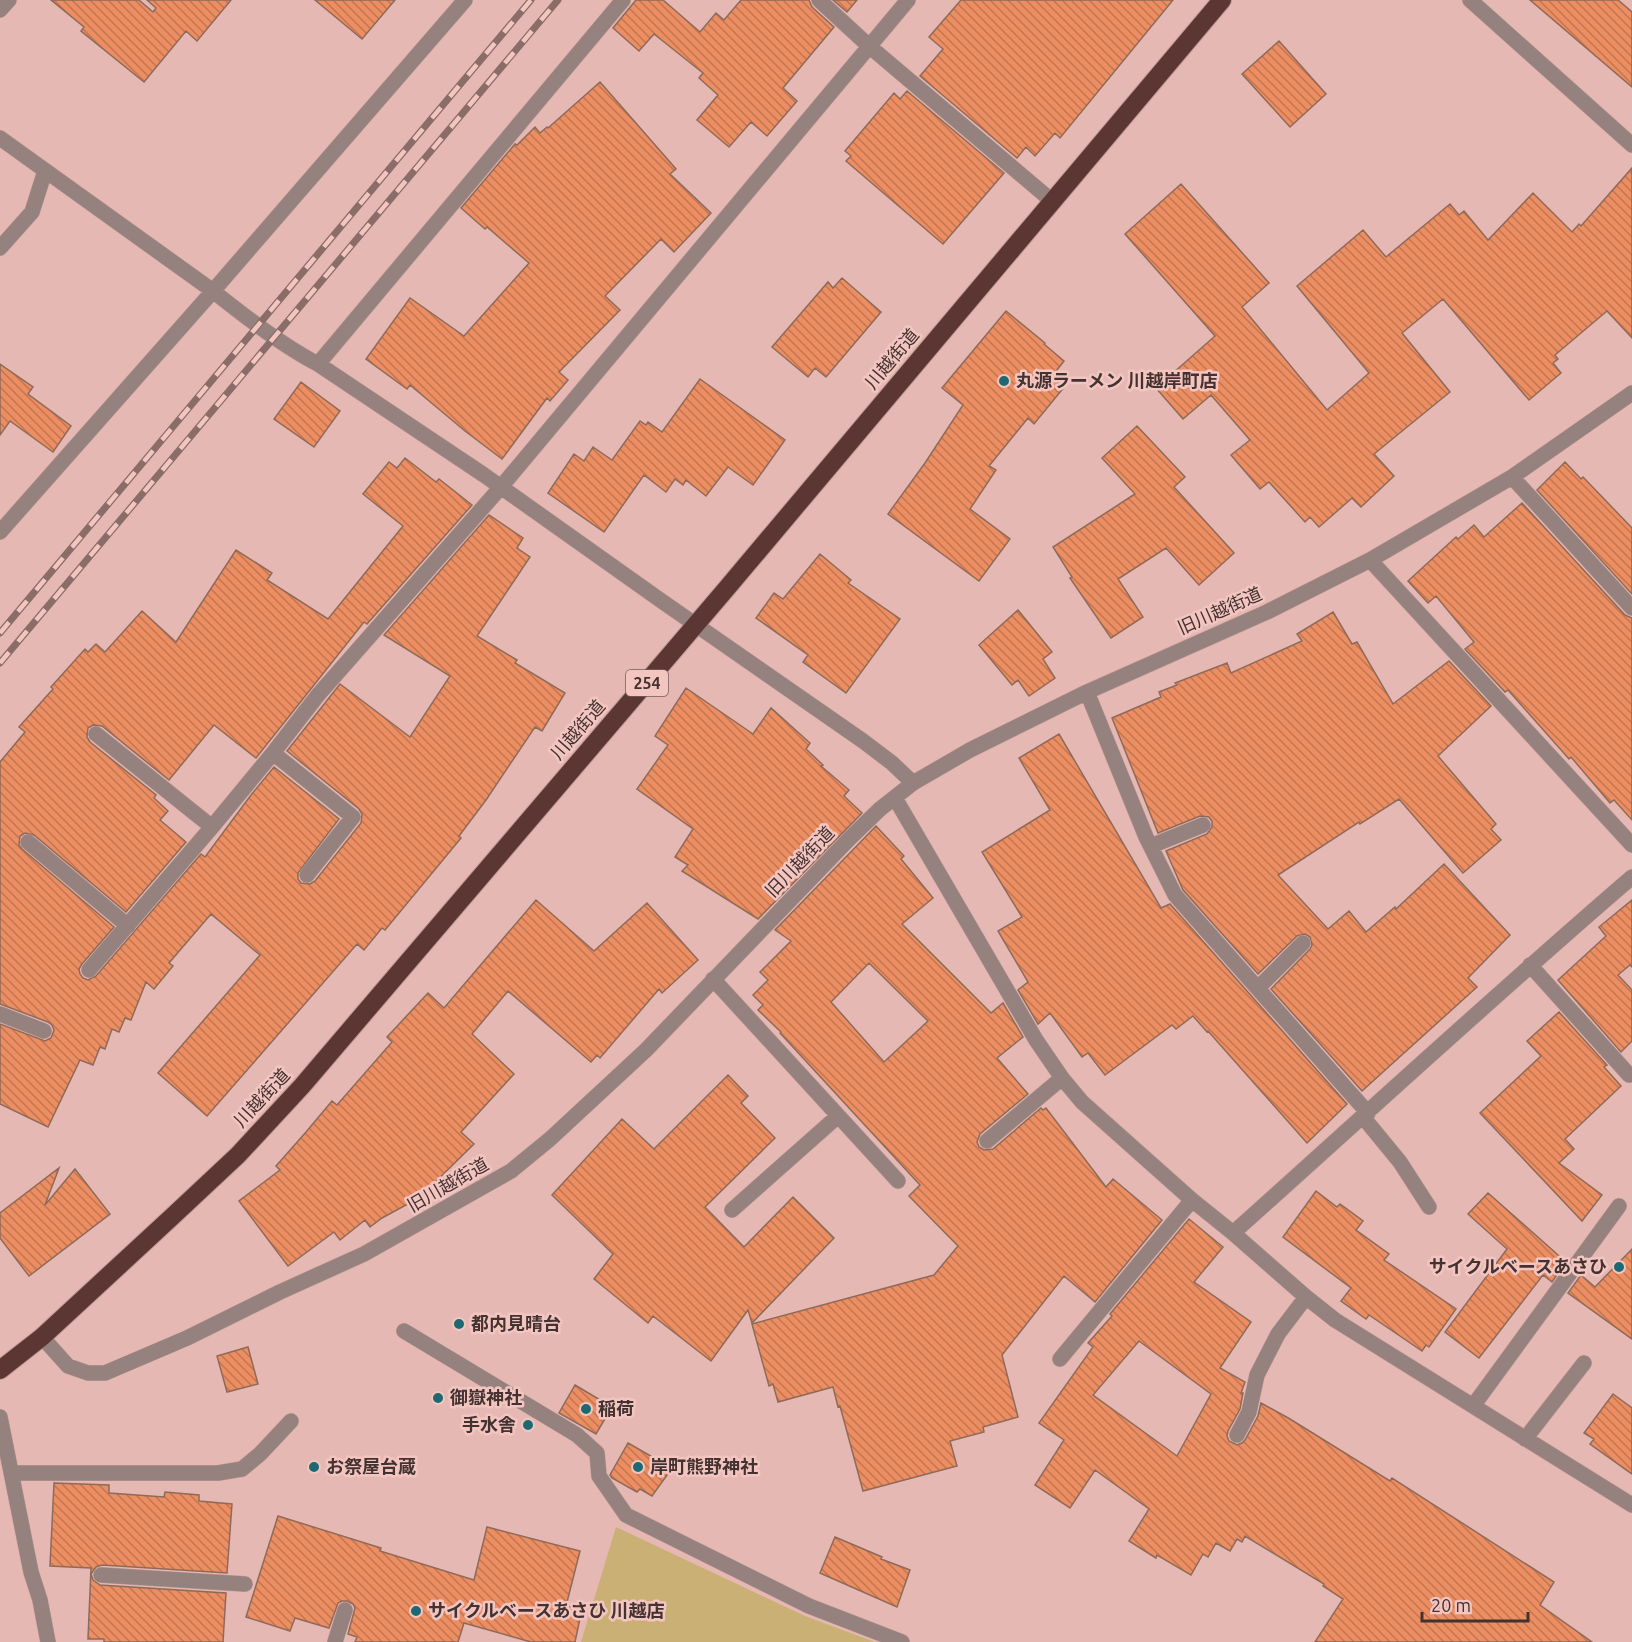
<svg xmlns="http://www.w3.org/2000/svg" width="1632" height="1642" viewBox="0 0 1632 1642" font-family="Ubuntu,'Noto Sans JP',sans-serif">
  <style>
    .green { fill: #cbb076 }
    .building { fill: url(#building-back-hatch); stroke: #8e6a59; stroke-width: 1.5; fill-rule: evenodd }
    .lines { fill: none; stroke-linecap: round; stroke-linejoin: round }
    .minor-casing { stroke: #bf9894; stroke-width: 16 }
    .highway-casing { stroke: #bf9894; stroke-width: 20 }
    .minor { stroke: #95827f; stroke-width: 15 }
    .highway { stroke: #5b3633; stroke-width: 18 }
    .rail-casing { stroke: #8a6c69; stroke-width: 7 }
    .rail { stroke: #f3c5c0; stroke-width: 4.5; stroke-dasharray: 14; stroke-linecap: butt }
    .poi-dot { fill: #1d6971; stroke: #f3c5c0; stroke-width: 2 }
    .labels { text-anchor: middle; stroke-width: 5; stroke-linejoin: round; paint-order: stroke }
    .shield { fill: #f3c5c0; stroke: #785e5b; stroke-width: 1.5 }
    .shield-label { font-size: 16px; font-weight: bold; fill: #443230 }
    .street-label { font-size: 18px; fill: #443230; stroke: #f3c5c0 }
    .poi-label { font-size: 18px; font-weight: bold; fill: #443230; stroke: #f3c5c0; text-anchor: start }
  </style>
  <defs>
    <pattern id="building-back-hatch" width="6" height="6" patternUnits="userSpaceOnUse" patternTransform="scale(1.5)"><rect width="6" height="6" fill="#ec8e62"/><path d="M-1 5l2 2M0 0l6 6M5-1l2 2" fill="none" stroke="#c17551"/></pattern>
  </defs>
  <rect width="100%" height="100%" fill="#e6b8b3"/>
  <path class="green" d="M616,1527L805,1616L875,1642H581Z"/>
  <path class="building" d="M51,0H139L153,12L156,8L147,0H231L197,41L186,31L144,82L81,31L84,27Z
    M315,0H395L362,39Z
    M636,0H663L700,32L716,13L724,20L741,0H809L812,7L834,27L783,88L797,101L767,136L751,122L729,147L697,120L718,95L699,78L703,73L654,34L639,51L613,28Z
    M833,0H857L847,12Z
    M961,0H1173L1060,138L1055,133L1035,156L1026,147L1017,158L920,76L943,49L929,37Z
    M1530,0H1618L1632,12V87Z
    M1279,41L1326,94L1290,127L1242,74Z
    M600,82L676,169L670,174L711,213L674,252L661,239L605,296L620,310L559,372L568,380L550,401L547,398L502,459L465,431L410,385L407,389L366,359L410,298L464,336L529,263L487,227L485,229L461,208L515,144L517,145L535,127L540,133L547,127L548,128Z
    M907,91L1004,173L943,244L846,161L851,156L845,151L894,93L900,99Z
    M1632,168V338L1607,311L1555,355L1558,359L1553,363L1561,373L1529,400L1443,299L1402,333L1450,392L1374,454L1394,476L1361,507L1352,498L1319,527L1310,517L1305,522L1269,482L1260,489L1231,455L1250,440L1211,395L1183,419L1156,388L1215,336L1125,234L1181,184L1269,283L1242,307L1327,410L1369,373L1297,286L1363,230L1386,257L1450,204L1459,215L1464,211L1488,240L1533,193L1572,232L1579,224L1581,226Z
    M842,278L881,312L826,377L815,368L808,377L772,347L828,282L833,288Z
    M1006,311L1045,343L1044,344L1064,361L1053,375L1065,386L1034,424L1028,418L989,466L996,470L970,509L1010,539L979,581L888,514L925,463L963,405L942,388Z
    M0,364L33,387L28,394L71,426L53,452L10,421L0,435Z
    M700,379L785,440L753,485L728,467L706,496L686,480L683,485L675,479L666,492L644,475L604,532L548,493L574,454L584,461L593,447L612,460L640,421L646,425L648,422L662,432Z
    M301,382L340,411L314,447L274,419Z
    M1137,426L1185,477L1174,487L1234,553L1199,585L1166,548L1118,579L1143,617L1111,638L1070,578L1072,577L1053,547L1135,494L1102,458Z
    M405,458L436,482L439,479L472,505L367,624L364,622L256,758L214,725L169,780L102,726L93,725L88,728L87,737L90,742L156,795L154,798L168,811L160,820L186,842L126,912L34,835L25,833L20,836L19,845L22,849L114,927L82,964L79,969L80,974L83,978L88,980L96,976L201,854L205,857L251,795L274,767L339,819L298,873V879L301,883L310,884L315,881L361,823L362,814L359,809L287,751L340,684L410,737L450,676L384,635L489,515L523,538L517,548L530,557L477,636L517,660L515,663L565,693L542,731L535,727L486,800L459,836L461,838L385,930L382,928L364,950L357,944L207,1116L158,1073L260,955L211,914L169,963L173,966L154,989L146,982L131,1020L125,1018L119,1032L112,1029L105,1049L100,1047L93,1065L80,1060L48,1127L0,1104V1024L45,1041L51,1038L54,1030L52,1025L48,1022L0,1004V762L25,732L19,727L53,689L51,687L85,649L88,652L96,644L105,652L142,611L176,642L236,550L272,573L267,580L328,619L403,526L363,494L389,462L397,468Z
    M1565,462L1581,479L1583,477L1632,528V594L1537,490Z
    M1522,503L1625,615L1632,618V820L1614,800L1610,803L1571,757L1569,759L1508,690L1505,692L1465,649L1474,642L1436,596L1428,603L1408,581L1456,537L1458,539L1474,525L1484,537Z
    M820,554L851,580L848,583L900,619L846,693L803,662L808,655L756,618L774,593L783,599Z
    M1018,610L1052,652L1043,659L1055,678L1029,696L1018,680L1012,685L979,645Z
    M1333,612L1352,644L1357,642L1393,704L1449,661L1491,706L1438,756L1496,824L1491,829L1501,840L1463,873L1399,799L1360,824L1359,822L1278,875L1328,929L1349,911L1366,932L1395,907L1396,909L1444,864L1510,935L1468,978L1477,987L1362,1091L1271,989L1310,949L1312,945L1310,937L1305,934L1297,936L1258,974L1183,890L1166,851L1207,834L1212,827V821L1209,817L1200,816L1158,833L1112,718L1161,697L1159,692L1177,685L1175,683L1227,663L1231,673L1302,641L1297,634Z
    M686,688L753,734L771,708L810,743L806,749L823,765L821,766L849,790L844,796L862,813L758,919L682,871L688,865L675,857L693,829L637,789L668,745L655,736Z
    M1059,734L1161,908L1170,904L1347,1104L1307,1143L1208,1031L1207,1032L1193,1016L1176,1029L1172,1025L1105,1075L1088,1053L1082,1057L1050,1013L1038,1024L1018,990L1028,982L998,931L1022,917L982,852L1050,810L1019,758Z
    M876,826L904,856L901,859L933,898L902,924L991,1013L1003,1003L1023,1037L997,1058L1028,1094L980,1134L977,1142L979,1147L984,1150L993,1149L1041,1108L1043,1110L1046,1108L1106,1187L1113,1179L1162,1220L1095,1302L1064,1276L1002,1355L1018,1417L983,1427L984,1432L950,1441L957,1466L863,1491L840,1406L838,1407L833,1387L778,1402L773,1384L769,1386L752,1324L934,1275L958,1246L909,1196L920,1185L780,1033L781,1032L758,1010L763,1005L753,995L768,980L760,972L791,941L775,930ZM869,963L928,1021L884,1062L831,1002Z
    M536,900L594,951L647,903L698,960L662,993L659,989L600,1058L597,1055L591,1062L508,991L472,1034L514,1074L461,1132L474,1144L419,1198L382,1218L370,1227L365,1220L340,1240L334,1232L288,1266L239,1201L280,1170L276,1166L306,1132L332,1101L337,1105L392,1042L387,1037L428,993L444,1008Z
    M1632,900V967L1630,965L1618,975L1632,990V1041L1621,1052L1558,980L1606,936L1599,927Z
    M1559,1012L1607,1065L1604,1067L1621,1086L1565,1139L1574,1149L1559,1163L1602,1195L1582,1221L1480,1113L1541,1056L1527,1041Z
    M728,1075L748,1096L741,1103L775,1138L705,1207L744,1247L793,1197L834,1238L752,1323L748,1310L711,1361L653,1316L648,1323L594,1279L613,1254L552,1195L622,1119L654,1149Z
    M59,1168L45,1205L75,1169L110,1214L29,1276L0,1238V1213Z
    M1316,1191L1337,1207L1340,1204L1363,1221L1356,1230L1389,1254L1384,1260L1456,1309L1429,1347L1426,1345L1422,1351L1369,1315L1366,1319L1341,1301L1351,1288L1283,1237Z
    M1488,1193L1566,1262L1552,1282L1543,1275L1479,1358L1445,1332L1507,1249L1468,1214Z
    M1189,1219L1223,1247L1194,1282L1251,1322L1220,1368L1245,1382L1241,1393H1243L1240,1409L1228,1431L1227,1436L1229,1441L1237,1445L1242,1443L1245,1440L1258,1416L1261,1403L1290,1419L1390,1481L1392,1478L1554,1582L1540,1605L1592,1642H1315L1343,1599L1323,1586L1324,1584L1245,1536L1242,1542L1237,1539L1230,1551L1216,1543L1208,1557L1203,1554L1191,1575L1157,1555L1156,1558L1129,1541L1149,1509L1095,1470L1070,1508L1035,1485L1064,1440L1039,1423L1093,1347L1088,1343L1112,1316L1110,1314ZM1139,1341L1211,1394L1177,1456L1093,1395Z
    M1632,1249V1339L1568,1293L1581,1275L1595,1287Z
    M248,1347L258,1384L227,1392L217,1356Z
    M575,1385L612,1407L596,1434L559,1413Z
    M1613,1394L1632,1408V1474L1590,1444L1594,1439L1584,1433Z
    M628,1443L656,1459L654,1462L670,1471L652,1496L640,1489L637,1492L612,1478L610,1475Z
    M54,1483L109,1485V1493L164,1497L165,1492L199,1495V1501L232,1504L227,1573L102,1565L96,1567L91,1574L93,1580L100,1585L226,1593L223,1642H104V1639H88L91,1568L50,1566Z
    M278,1516L381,1548L380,1551L474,1580L487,1527L580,1551L566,1606L582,1609L575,1642H531L464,1623L458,1642H355L357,1637L348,1634L355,1608L353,1604L347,1601H342L338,1603L329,1628L295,1618L290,1631L246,1617Z
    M835,1537L882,1557L881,1559L910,1570L897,1607L820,1573Z"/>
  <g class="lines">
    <g class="minor-casing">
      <path id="minor" d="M819,0L869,46L1052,201
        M1470,0L1632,145
        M0,10L9,0
        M0,138L213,291C244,316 283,346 318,364L484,475L663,602L863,741L892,763L913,783
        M0,248L32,212L45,171
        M318,364L623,0
        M1512,477L1632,608
        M0,532L213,291L465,0
        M1370,560L1632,845
        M1087,692L1146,837L1175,895L1368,1113
        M96,734L212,827
        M273,753L353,817L307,875
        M895,798L1036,1040L1062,1078L1082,1102L1192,1200L1233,1233L1306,1297L1335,1320L1632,1505
        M28,842L128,926
        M1151,846L1203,825
        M1530,965L1629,1075
        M89,970L212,827L273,753L318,695L501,487L908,0
        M713,979L898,1181
        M1258,988L1303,943
        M0,1014L44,1031
        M1363,1117L1400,1162L1429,1207
        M987,1141L1062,1078
        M732,1210L838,1116
        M1233,1233C1366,1114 1497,993 1632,877
        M404,1331L577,1435L597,1453L599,1476L626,1515L809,1606L902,1642
        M42,1337L68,1366L88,1373H105L187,1338L280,1292L364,1254L511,1171L550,1139L646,1050L849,839L880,809L913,783L970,750L1087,692L1267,612L1370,560L1512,477L1632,393
        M1060,1359L1192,1200
        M1473,1406L1619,1206
        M0,1417L31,1572L40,1600L48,1642
        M1237,1435L1249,1412L1257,1375L1278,1334L1306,1297
        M1525,1439L1584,1363
        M12,1473H218L242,1469L260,1454L291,1421
        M101,1575L245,1584
        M335,1642L345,1610"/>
    </g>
    <g class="highway-casing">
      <path id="highway" d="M0,1370L42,1337L175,1214L238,1155L302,1086L727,588L1222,0"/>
    </g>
    <use href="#minor" class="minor"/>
    <use href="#highway" class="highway"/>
    <g class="rail-casing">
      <path id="rail" d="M0,633L531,0
        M0,663L558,0"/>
    </g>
    <use href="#rail" class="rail"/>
  </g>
  <g class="poi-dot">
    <circle cx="1004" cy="381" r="6"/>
    <circle cx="1619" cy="1267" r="6"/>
    <circle cx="459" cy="1324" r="6"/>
    <circle cx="438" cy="1398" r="6"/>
    <circle cx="586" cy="1409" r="6"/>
    <circle cx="528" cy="1425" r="6"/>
    <circle cx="314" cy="1467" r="6"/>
    <circle cx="638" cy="1467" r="6"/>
    <circle cx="416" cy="1611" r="6"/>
  </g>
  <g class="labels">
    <rect class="shield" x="626" y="670" width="42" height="26" rx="4.5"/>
    <g class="shield-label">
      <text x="647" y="689">254</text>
    </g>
    <g class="street-label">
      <text transform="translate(892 359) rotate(-50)" y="6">川越街道</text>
      <text transform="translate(1220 611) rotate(-24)" y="6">旧川越街道</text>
      <text transform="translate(578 730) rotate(-49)" y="6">川越街道</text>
      <text transform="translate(800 862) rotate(-46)" y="6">旧川越街道</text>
      <text transform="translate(262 1098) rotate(-47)" y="6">川越街道</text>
      <text transform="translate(448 1185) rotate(-30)" y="6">旧川越街道</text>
    </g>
    <g class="poi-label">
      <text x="1016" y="387">丸源ラーメン 川越岸町店</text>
      <text x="1607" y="1273" text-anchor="end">サイクルベースあさひ</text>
      <text x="471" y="1330">都内見晴台</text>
      <text x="450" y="1404">御嶽神社</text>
      <text x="598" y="1415">稲荷</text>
      <text x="516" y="1431" text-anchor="end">手水舎</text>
      <text x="326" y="1473">お祭屋台蔵</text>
      <text x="650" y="1473">岸町熊野神社</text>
      <text x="428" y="1617">サイクルベースあさひ 川越店</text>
    </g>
  </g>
  <path d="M1422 1612v9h106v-9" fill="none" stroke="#443230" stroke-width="3"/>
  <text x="1431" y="1612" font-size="18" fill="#443230" stroke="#f3c5c0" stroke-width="4.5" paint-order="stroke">20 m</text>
</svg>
